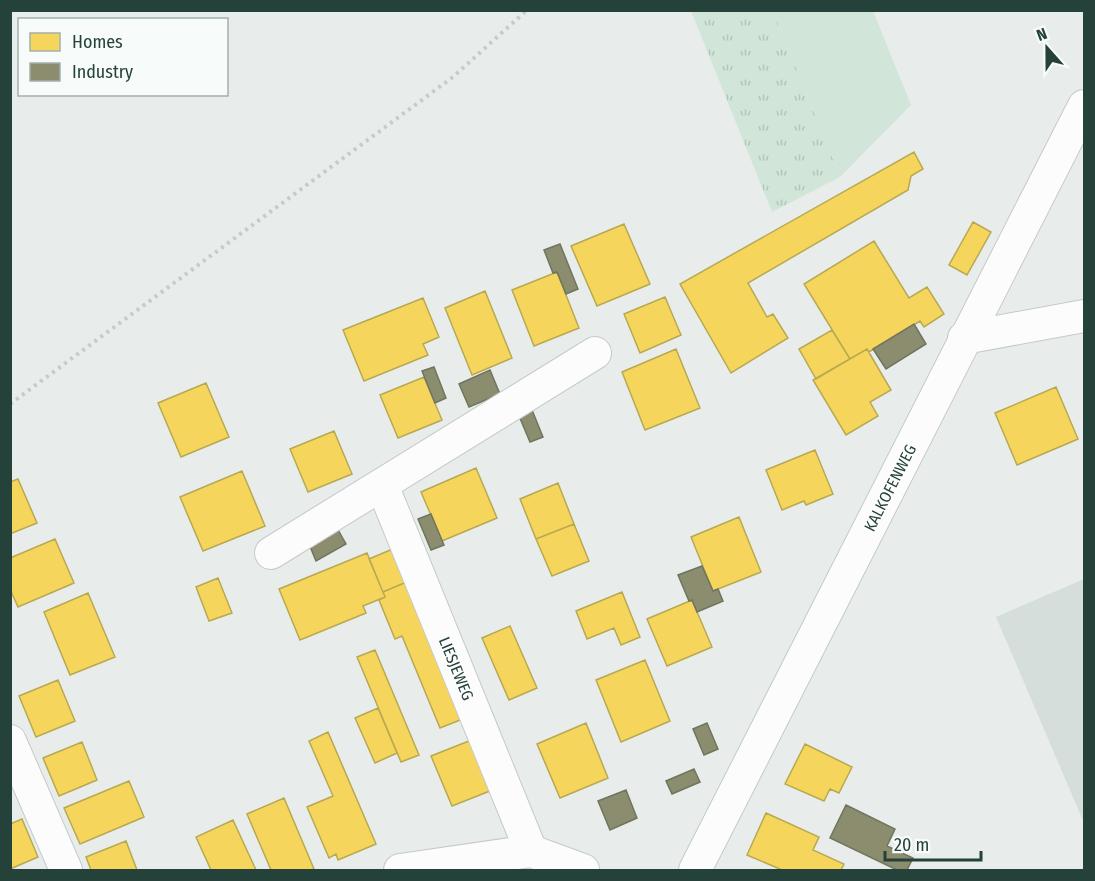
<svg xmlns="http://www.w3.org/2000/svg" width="1095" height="881" viewBox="0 0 1095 881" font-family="'Fira Sans Condensed',sans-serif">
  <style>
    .built { fill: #d6dedb }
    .grass { fill: url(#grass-tufts) }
    .park { fill: #d1e6d8 }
    .homes { fill: #f6d55c; stroke: #b7a952; stroke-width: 1.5 }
    .industry { fill: #8c8c6e; stroke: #6d765e; stroke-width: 1.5 }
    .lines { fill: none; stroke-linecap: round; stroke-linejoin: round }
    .minor-casing { stroke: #c5cac8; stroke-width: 34 }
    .path { stroke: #c3ccca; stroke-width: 4; stroke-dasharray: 3 4.5; stroke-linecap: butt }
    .minor { stroke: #fcfcfc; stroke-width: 32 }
    .labels { text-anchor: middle; stroke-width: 6; stroke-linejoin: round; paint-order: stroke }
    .street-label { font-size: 16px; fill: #24423a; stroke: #f7fbf9 }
  </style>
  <defs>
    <pattern id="grass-tufts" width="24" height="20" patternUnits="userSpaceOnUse" patternTransform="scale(1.5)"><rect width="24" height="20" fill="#d1e6d8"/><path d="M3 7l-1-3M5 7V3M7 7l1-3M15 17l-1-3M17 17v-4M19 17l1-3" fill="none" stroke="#b3c6ba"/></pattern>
  </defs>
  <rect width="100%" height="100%" fill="#e8edeb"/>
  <path class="built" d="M1084,579V823L996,617Z"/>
  <path class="grass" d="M691,11H773L840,177L772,212Z"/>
  <path class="park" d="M773,11H873L911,105L840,177Z"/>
  <path class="homes" d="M914,152L923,169L911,176L908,190L748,283L767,317L773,314L788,338L731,373L680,284Z
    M973,222L991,232L967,275L949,265Z
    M624,224L650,284L597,306L571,246Z
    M874,241L909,298L927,287L944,314L924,327L920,321L869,352L867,349L850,359L804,284Z
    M557,272L579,328L534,346L512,290Z
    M485,291L512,358L472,375L445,308Z
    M665,297L681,335L640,353L624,314Z
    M423,298L439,337L423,344L428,355L364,381L343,330Z
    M832,330L850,359L816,379L799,349Z
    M676,349L700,408L645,430L622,372Z
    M867,349L891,390L870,402L878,416L846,435L813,380Z
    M424,377L442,420L398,438L380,395Z
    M206,383L229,437L181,457L158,403Z
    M1056,387L1078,439L1017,465L995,413Z
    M334,431L352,474L308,492L290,449Z
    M815,450L833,494L806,505L804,501L782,510L766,470Z
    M476,468L497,518L442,541L421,492Z
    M242,471L265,526L203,551L180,497Z
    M18,479L37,523L10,534V482Z
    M558,483L574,524L536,539L520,499Z
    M739,517L761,572L713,591L691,537Z
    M574,524L589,561L552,576L536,539Z
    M55,539L74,583L18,607L10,589V558Z
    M395,548L409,581L383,592L369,559Z
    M367,553L385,597L363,606L366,613L300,640L279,589Z
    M218,578L232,613L209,621L196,587Z
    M409,581L465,718L440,728L402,636L395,639L379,600L385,597L383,592Z
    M622,592L640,637L621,645L614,628L587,639L576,611Z
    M88,593L115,657L70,675L44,612Z
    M692,600L712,647L667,666L647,619Z
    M510,626L537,688L509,700L482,638Z
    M375,650L419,755L401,762L357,657Z
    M645,660L670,721L621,742L596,680Z
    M58,680L75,721L36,737L19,696Z
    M378,708L397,753L375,763L355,718Z
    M586,723L608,778L560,798L537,744Z
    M328,732L376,844L338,860L336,854L329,858L307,807L333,796L309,741Z
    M474,739L495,789L452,806L431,756Z
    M82,742L97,780L59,796L43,758Z
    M805,744L852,767L839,793L830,789L824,801L785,784Z
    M129,781L144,817L80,844L64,808Z
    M284,798L314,869L310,870H271L247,814Z
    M766,813L819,837L813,850L844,864L841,870H782L747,855Z
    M22,819L38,857L10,869V824Z
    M233,820L256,870H211L196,837Z
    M126,841L137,870H91L86,857Z"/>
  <path class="industry" d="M560,244L578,289L566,294L557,272L553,273L544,250Z
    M914,324L926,344L886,369L873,349Z
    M434,367L446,398L435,403L422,371Z
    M490,370L500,394L469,407L459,384Z
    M532,410L543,437L530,442L519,416Z
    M431,514L444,545L431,550L418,519Z
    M337,528L346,544L316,561L309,544Z
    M702,566L713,591L718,589L723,601L697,612L692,600L689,601L678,575Z
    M707,723L718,749L704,755L693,729Z
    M694,769L700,782L672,794L666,781Z
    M626,790L637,818L610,830L598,801Z
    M846,805L895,829L887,846L913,858L907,870H897L830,838Z"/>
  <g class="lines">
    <g class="minor-casing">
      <g id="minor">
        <path d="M964,338L1084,316"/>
        <path id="s1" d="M382,485L531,851"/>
        <path d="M271,553L595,353"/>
        <path d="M10,741L66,870"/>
        <path d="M400,870L531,851L583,870"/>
        <path id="s2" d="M695,870L1084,106"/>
      </g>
    </g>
    <path class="path" d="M10,404L453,77L527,10"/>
    <use href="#minor" class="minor"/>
  </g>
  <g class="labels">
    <g class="street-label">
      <text dy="6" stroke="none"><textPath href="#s2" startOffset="429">KALKOFENWEG</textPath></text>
      <text dy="6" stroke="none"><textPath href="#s1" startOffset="198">LIESJEWEG</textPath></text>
    </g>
  </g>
  <rect width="1095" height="881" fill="none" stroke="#24423a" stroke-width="24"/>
  <rect x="18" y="18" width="210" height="78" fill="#f7fbf9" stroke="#a3b1ad" stroke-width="1.5"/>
  <rect x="30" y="33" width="30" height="18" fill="#f6d55c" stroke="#a3b1ad" stroke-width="1.5"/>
  <text x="72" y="48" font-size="18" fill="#24423a">Homes</text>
  <rect x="30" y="63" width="30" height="18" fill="#8c8c6e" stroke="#a3b1ad" stroke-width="1.5"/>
  <text x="72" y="78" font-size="18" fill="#24423a">Industry</text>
  <g transform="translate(1047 48) rotate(339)" stroke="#f7fbf9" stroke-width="4.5" paint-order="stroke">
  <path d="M0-4.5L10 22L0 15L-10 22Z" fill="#24423a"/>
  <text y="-9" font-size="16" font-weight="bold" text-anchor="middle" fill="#24423a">N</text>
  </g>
  <path d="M885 851v9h96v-9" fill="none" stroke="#24423a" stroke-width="3"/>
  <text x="894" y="851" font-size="18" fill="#24423a" stroke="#f7fbf9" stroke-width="4.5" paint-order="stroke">20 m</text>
</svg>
